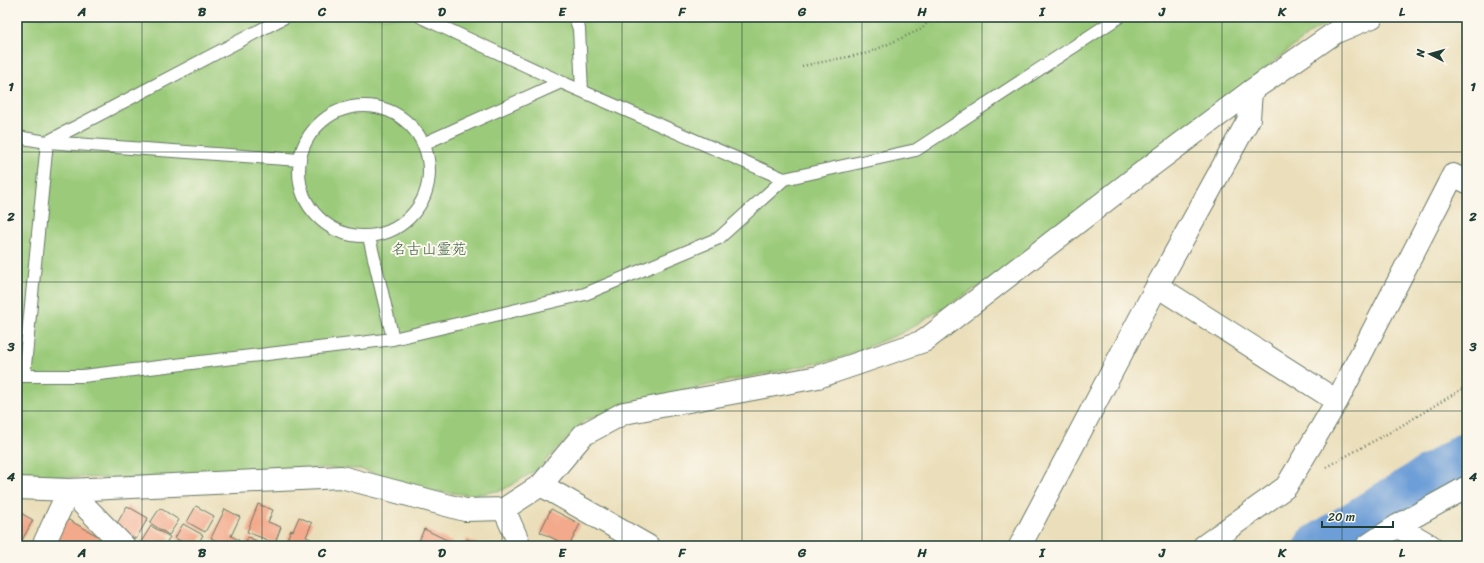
<svg xmlns="http://www.w3.org/2000/svg" width="1484" height="563" viewBox="0 0 1484 563" font-family="Sriracha,'Klee One',sans-serif">
  <style>
    .green { fill: #9bcb7a; stroke: #5d8457 }
    .lines { fill: none; stroke-linecap: round; stroke-linejoin: round }
    .river { stroke: #6d9ed7; stroke-width: 43 }
    .building { fill: #f3aa8c }
    .service-casing { stroke: #667663; stroke-width: 14 }
    .minor-casing { stroke: #667663; stroke-width: 24 }
    .path { stroke: #667663; stroke-width: 2.5; stroke-dasharray: 1 3; stroke-linecap: butt }
    .service { stroke: #fff; stroke-width: 12 }
    .minor { stroke: #fff; stroke-width: 22 }
    .grid { fill: none; stroke: #1f3d34; stroke-width: 1; stroke-opacity: 0.55 }
    .labels { text-anchor: middle; stroke-width: 4; stroke-linejoin: round; paint-order: stroke }
    .park-label { font-size: 15px; fill: #3e6046; stroke: #fbf7ec }
    .neatline { fill: none; stroke: #1f3d34; stroke-width: 1.5 }
    .grid-label { font-size: 13px; text-anchor: middle; font-weight: bold; fill: #1f3d34 }
  </style>
  <rect width="100%" height="100%" fill="#fbf7ec"/>
  <filter id="ink" filterUnits="userSpaceOnUse"><feTurbulence type="fractalNoise" baseFrequency=".025" numOctaves="2"/><feDisplacementMap in="SourceGraphic" scale="8" xChannelSelector="R" yChannelSelector="G"/><feConvolveMatrix kernelMatrix="1 2 1 2 8 2 1 2 1" color-interpolation-filters="sRGB"/></filter>
  <filter id="wash" filterUnits="userSpaceOnUse"><feTurbulence type="fractalNoise" baseFrequency=".012" numOctaves="4" result="noise"/><feDisplacementMap in="SourceGraphic" scale="16" xChannelSelector="R" yChannelSelector="G"/><feGaussianBlur stdDeviation="0.9" result="paint"/><feColorMatrix in="noise" values="0 0 0 0 0 0 0 0 0 0 0 0 0 0 0 0 0 1.4 0 .05"/><feComposite in="paint" operator="in"/></filter>
  <g filter="url(#wash)">
    <rect width="100%" height="100%" fill="#ebdfbb"/>
    <path class="green" d="M17,17H1343L1312,32L1008,269L902,333L838,359L709,385L585,420L538,469L503,490L474,495L429,491L360,469L322,468L156,479L17,476Z"/>
    <g class="lines">
      <path class="river" d="M1316,546L1467,453"/>
    </g>
    <g id="blocks">
      <path class="building" d="M258,504L273,510L268,522L281,527L275,543L247,532Z
        M127,506L148,518L136,539L115,527Z
        M196,506L214,516L205,532L187,522Z
        M160,508L179,520L169,535L150,523Z
        M225,509L240,517L231,536L239,540L237,546H228L211,538Z
        M551,509L580,524L569,546L540,532Z
        M17,511L33,520L21,542L17,539Z
        M299,517L312,523L306,537L311,539L308,546H284L291,530L293,531Z
        M65,518L107,541L105,546H50Z
        M183,524L203,535L197,546H190L175,538Z
        M151,526L170,537L164,546H149L141,542Z
        M424,529L453,543L451,546H417Z
        M248,537L268,546H244Z
        M467,539L482,546H464Z"/>
    </g>
  </g>
  <g filter="url(#ink)">
    <use href="#blocks" fill-opacity="0" stroke="#667663" stroke-width="1"/>
    <g class="lines">
      <g class="service-casing">
        <path id="service" d="M421,17L561,82L784,179
          M575,17L579,29L582,91
          M299 171a65 65 0 1 1 130 0a65 65 0 1 1-130 0Z
          M17,137L47,142L285,17
          M423,144L561,82
          M369,237L393,339
          M17,376H83L393,339L585,294L719,238L784,179L916,150L1119,17
          M24,376L47,142L300,160"/>
      </g>
      <g class="minor-casing">
        <path id="minor" d="M1157,286L1337,401
          M541,485L648,546
          M17,488L69,490L341,477L465,510L504,509L541,485L583,435L624,413L818,377L924,341L1135,178L1251,91L1336,32L1372,17
          M504,509L518,541L516,546
          M1397,526L1431,546
          M43,546L69,490L124,546
          M1020,546L1157,286L1249,119L1251,91
          M1204,546L1286,487L1337,401L1453,175L1467,182
          M1367,546L1397,526L1467,487"/>
      </g>
      <path class="path" d="M802,66L868,53L922,29L932,17
        M1326,467L1396,429L1467,386"/>
      <use href="#service" class="service"/>
      <use href="#minor" class="minor"/>
    </g>
  </g>
  <path class="grid" d="M142,17V546M262,17V546M382,17V546M502,17V546M622,17V546M742,17V546M862,17V546M982,17V546M1102,17V546M1222,17V546M1342,17V546M17,152H1467M17,282H1467M17,411H1467"/>
  <g class="labels">
    <g class="park-label">
      <text x="429" y="254">名古山霊苑</text>
    </g>
  </g>
  <rect width="1484" height="563" fill="none" stroke="#fbf7ec" stroke-width="44"/>
  <g transform="translate(1430 54) rotate(276)" stroke="#fbf7ec" stroke-width="3" paint-order="stroke">
  <path d="M0-3L7 15L0 10L-7 15Z" fill="#1f3d34"/>
  <text y="-6" font-size="11" font-weight="bold" text-anchor="middle" fill="#1f3d34">N</text>
  </g>
  <path d="M1322 521v6h71v-6" fill="none" stroke="#1f3d34" stroke-width="2"/>
  <text x="1328" y="521" font-size="12" fill="#1f3d34" stroke="#fbf7ec" stroke-width="3" paint-order="stroke">20 m</text>
  <rect x="22" y="22" width="1440" height="519" class="neatline"/>
  <g class="grid-label">
    <text x="82" y="16">A</text>
    <text x="202" y="16">B</text>
    <text x="322" y="16">C</text>
    <text x="442" y="16">D</text>
    <text x="562" y="16">E</text>
    <text x="682" y="16">F</text>
    <text x="802" y="16">G</text>
    <text x="922" y="16">H</text>
    <text x="1042" y="16">I</text>
    <text x="1162" y="16">J</text>
    <text x="1282" y="16">K</text>
    <text x="1402" y="16">L</text>
    <text x="11" y="91">1</text>
    <text x="1473" y="91">1</text>
    <text x="11" y="221">2</text>
    <text x="1473" y="221">2</text>
    <text x="11" y="351">3</text>
    <text x="1473" y="351">3</text>
    <text x="11" y="481">4</text>
    <text x="1473" y="481">4</text>
    <text x="82" y="557">A</text>
    <text x="202" y="557">B</text>
    <text x="322" y="557">C</text>
    <text x="442" y="557">D</text>
    <text x="562" y="557">E</text>
    <text x="682" y="557">F</text>
    <text x="802" y="557">G</text>
    <text x="922" y="557">H</text>
    <text x="1042" y="557">I</text>
    <text x="1162" y="557">J</text>
    <text x="1282" y="557">K</text>
    <text x="1402" y="557">L</text>
  </g>
</svg>
